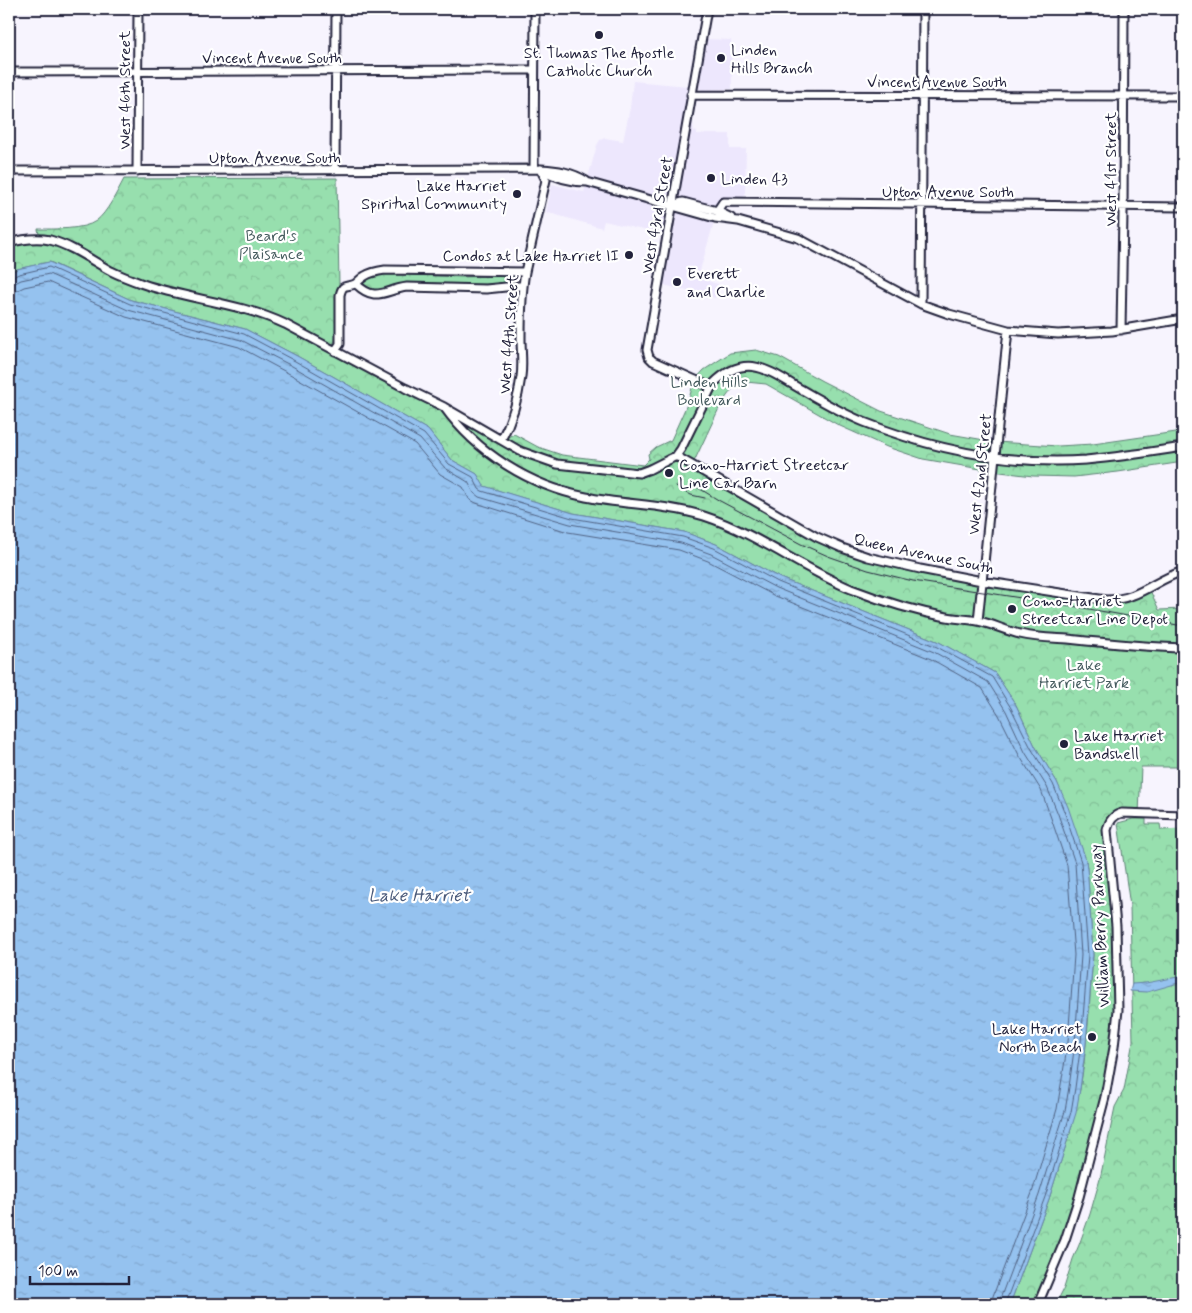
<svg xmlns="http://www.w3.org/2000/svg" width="1192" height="1313" viewBox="0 0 1192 1313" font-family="Mynerve,sans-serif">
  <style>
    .built { fill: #ede7fd }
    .park { fill: url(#park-crowns); stroke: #5c8074 }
    .water { fill: url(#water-ripples); stroke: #6782a7 }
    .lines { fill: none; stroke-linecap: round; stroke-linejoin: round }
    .shore { stroke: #506283; stroke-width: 1 }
    .minor-casing { stroke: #22223b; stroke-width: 11 }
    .minor { stroke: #fff; stroke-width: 7 }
    .tram { stroke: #22223b; stroke-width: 1 }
    .minor-bridge-casing { stroke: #22223b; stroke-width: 11; stroke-linecap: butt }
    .minor-bridge { stroke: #fff; stroke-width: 7 }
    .poi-dot { fill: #22223b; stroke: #fff; stroke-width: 2 }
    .labels { text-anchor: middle; stroke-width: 4.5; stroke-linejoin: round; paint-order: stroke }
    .poi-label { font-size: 16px; fill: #22223b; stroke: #fff; text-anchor: start }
    .street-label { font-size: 16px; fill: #22223b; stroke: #fff }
    .park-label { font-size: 16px; fill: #455b5e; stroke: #fff }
    .water-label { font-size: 18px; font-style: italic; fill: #4a5a7a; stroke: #fff }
  </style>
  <defs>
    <pattern id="park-crowns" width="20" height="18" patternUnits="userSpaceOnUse" patternTransform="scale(1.25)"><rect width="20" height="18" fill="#97dfae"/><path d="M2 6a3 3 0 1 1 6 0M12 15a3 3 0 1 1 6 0" fill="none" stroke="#82bf97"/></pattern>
    <pattern id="water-ripples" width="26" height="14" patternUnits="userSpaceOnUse" patternTransform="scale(1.25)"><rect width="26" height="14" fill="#95c2ef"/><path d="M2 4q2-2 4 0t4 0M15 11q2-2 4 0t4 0" fill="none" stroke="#80a6ce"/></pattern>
  </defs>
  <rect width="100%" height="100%" fill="#f7f4fe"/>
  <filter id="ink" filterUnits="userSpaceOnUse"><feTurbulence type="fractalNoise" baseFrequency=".02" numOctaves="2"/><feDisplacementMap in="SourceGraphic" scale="10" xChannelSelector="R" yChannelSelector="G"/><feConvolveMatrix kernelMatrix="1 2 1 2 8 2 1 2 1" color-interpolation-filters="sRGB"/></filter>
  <g filter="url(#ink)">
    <path class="built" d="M706,39L731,40L732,89L702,90L699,88V85Z
      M633,81L688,86L694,131L697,132V134H730V149H746L745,195L744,196V203L723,202L717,211L698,278L718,284L715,298L656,283L665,235L604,221L602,228L546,212L552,184L584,192L597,145L600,140L605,138L623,141L630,108Z"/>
    <path class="park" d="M337,178L339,285L336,294V332L335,341L334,343L329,345L267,313L227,301L145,282C108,269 79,239 39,234L38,229C53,229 84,230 96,221C107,213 117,192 124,179Z
      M49,240L118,274L266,315L501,440L514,434L538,447L562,455L643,465L649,459L648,454L656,447L671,440L688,402L694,381L704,370L730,353L756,350L779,357L822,381L881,411L950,434L996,442L1058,446L1093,444L1183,431V462L1118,472L1074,477L1033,476L992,471L923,459L887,447L840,426L766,384L746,382L733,388L721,404L692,466L794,524L868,557L1106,600L1149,588L1159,610L1183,609V767H1141L1139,814L1122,813L1108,824L1116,926L1114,1047L1088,1166L1038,1304H1010L1049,1199L1071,1129L1080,1089L1084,1063L1088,1025L1093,955L1088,878L1086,860L1057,782L1035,746L1016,705L995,673L939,642L780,578L716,544L684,532L573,513L483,486L477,474L452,460L428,430L297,356L245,329L131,300L50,262L17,269L9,274V247L24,242Z
      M381,274H398L462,277L515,275V281C479,288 443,282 407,284C401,285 396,285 391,286C381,290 371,295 363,284L367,279Z
      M1133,819H1146V824H1160L1161,830L1183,829V1304H1056L1064,1288L1073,1259L1079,1245L1090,1214L1100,1179L1115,1107L1124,1090L1133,1041L1130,906L1118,823Z"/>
    <path class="water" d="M49,262L131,300L245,329L297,356L428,430L452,460L477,474L484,486L573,513L684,532L716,544L780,578L939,642L995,673L1016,705L1035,746L1057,782L1068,807L1086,860L1088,878L1093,955L1086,1044L1080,1089L1076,1113L1049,1199L1010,1304H9V274L17,269Z
      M1183,976V983L1175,984L1147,992L1130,991L1132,984L1146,983Z"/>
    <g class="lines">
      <path class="shore" d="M9,278L12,277L19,274L49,267L130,304L244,334L295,361L424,434L449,464L473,477L479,489L482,491L572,518L683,537L714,548L778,582L937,647L992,677L1011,708L1031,748L1053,784L1064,811L1081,862L1088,955L1081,1043L1075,1088L1071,1112L1045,1197L1006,1301L1005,1304
        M9,284L15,283L21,280L49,274L128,310L241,340L292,366L420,439L445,468L468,482L474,493L479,497L570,524L681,543L711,554L776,588L934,652L988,682L1006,711L1025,752L1047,787L1058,814L1075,863L1081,955L1075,1043L1069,1087L1065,1111L1039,1195L1000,1299L999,1304
        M9,291H16L24,287L48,282L126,317L239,347L288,373L415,444L440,474L463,487L469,499L476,503L568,532L679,550L708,561L773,595L931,659L982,688L999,715L1019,755L1041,790L1051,818L1067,865L1074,955L1068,1042L1057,1109L1032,1193L993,1296L992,1304"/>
      <g class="minor-casing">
        <path id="minor" d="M707,9L647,350L649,357L653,361L711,387
          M9,72L534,70
          M691,95L1183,96
          M534,169L535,9
          M541,169C556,178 569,182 587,182L715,218L738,221L798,238L921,304L949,314L1008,330L1058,334L1112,331L1183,319
          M335,170L336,9
          M9,171L541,169C557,170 572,172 586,181
          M137,171L138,9
          M672,205L683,202L717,211L731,218
          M717,211L723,202L1183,207
          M9,243C23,239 35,237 50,240C72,246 91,260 111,271C121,276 132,280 143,284C190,300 238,302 285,324L405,388L444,407L520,451L557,464L639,473L650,469
          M356,284C376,303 384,290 407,287L486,289L516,286H523
          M921,304L923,9
          M1121,330L1123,213L1124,9
          M335,351L340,344V295C343,283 345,288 355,284C358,282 361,278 365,276C371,272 378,271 385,270L525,272
          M444,407C477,453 530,486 586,497C625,505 666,504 704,516C756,533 801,568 851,589C882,601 914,611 947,617C957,619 968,619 978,621C993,624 1006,631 1020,634C1036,638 1052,638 1068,639C1106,643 1145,647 1183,648
          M501,440C512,420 518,400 521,377C523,364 521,352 521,338C521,316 521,294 525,272L546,180L541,170
          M676,456L817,537L842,548L868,557L920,569L982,581L1106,600C1139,600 1153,581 1183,571
          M670,459L676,456L681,449L713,384C747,350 770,372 804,391C823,402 844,414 864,422C934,450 1010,465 1086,460C1118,457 1151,452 1183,447
          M978,621L1008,330
          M1038,1304L1065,1240L1079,1197L1105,1097L1114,1047L1118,1010L1116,926L1107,830C1109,821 1113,815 1122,813L1183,815"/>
      </g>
      <use href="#minor" class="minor"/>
      <path class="tram" d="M692,484L720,501L801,544L828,556L868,570L913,581L1078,607L1183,626
        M676,486L691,495L705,498"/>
      <g class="minor-bridge-casing">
        <path id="minor-bridge" d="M650,469L670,459"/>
      </g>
      <use href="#minor-bridge" class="minor-bridge"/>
    </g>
  </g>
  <g class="poi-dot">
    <circle cx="599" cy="35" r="5"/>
    <circle cx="721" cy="58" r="5"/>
    <circle cx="711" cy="178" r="5"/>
    <circle cx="517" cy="194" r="5"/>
    <circle cx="629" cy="255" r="5"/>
    <circle cx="677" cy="282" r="5"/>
    <circle cx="669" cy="473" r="5"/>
    <circle cx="1012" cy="609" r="5"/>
    <circle cx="1064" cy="744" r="5"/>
    <circle cx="1092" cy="1037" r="5"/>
  </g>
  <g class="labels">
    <g class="poi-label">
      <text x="731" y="55">Linden<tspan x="731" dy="18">Hills Branch</tspan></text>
      <text x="599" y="58" text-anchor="middle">St. Thomas The Apostle<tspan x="599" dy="18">Catholic Church</tspan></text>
      <text x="721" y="184">Linden 43</text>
      <text x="507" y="191" text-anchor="end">Lake Harriet<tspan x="507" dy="18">Spiritual Community</tspan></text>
      <text x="619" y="261" text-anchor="end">Condos at Lake Harriet II</text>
      <text x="687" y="279">Everett<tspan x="687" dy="18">and Charlie</tspan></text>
      <text x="679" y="470">Como-Harriet Streetcar<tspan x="679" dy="18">Line Car Barn</tspan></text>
      <text x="1022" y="606">Como-Harriet<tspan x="1022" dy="18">Streetcar Line Depot</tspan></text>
      <text x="1074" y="741">Lake Harriet<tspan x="1074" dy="18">Bandshell</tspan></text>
      <text x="1082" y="1034" text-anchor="end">Lake Harriet<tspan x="1082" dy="18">North Beach</tspan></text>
    </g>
    <g class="street-label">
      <text x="272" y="63">Vincent Avenue South</text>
      <text x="937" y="87">Vincent Avenue South</text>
      <text transform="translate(124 90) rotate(-90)" y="6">West 46th Street</text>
      <text x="275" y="163">Upton Avenue South</text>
      <text transform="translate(1110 169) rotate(-90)" y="6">West 41st Street</text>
      <text x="948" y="197">Upton Avenue South</text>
      <text transform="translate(656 215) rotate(-80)" y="6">West 43rd Street</text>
      <text transform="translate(508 334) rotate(-86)" y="6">West 44th Street</text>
      <text transform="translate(979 474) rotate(-84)" y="6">West 42nd Street</text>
      <text transform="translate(924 553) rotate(12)" y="6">Queen Avenue South</text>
      <text transform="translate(1099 926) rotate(-93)" y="6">William Berry Parkway</text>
    </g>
    <g class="park-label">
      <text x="271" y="241">Beard's<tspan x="271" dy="18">Plaisance</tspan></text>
      <text x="709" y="387">Linden Hills<tspan x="709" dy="18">Boulevard</tspan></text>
      <text x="1084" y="670">Lake<tspan x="1084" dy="18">Harriet Park</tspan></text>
    </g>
    <g class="water-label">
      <text x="419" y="901">Lake Harriet</text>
    </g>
  </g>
  <rect width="1192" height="1313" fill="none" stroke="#fff" stroke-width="30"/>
  <rect x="15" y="15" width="1162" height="1283" fill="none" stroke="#22223b" stroke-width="2" filter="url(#ink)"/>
  <path d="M30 1276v8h99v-8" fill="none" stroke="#22223b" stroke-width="2.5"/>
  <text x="38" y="1276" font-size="15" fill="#22223b" stroke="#ffffff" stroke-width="4" paint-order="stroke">100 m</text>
</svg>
